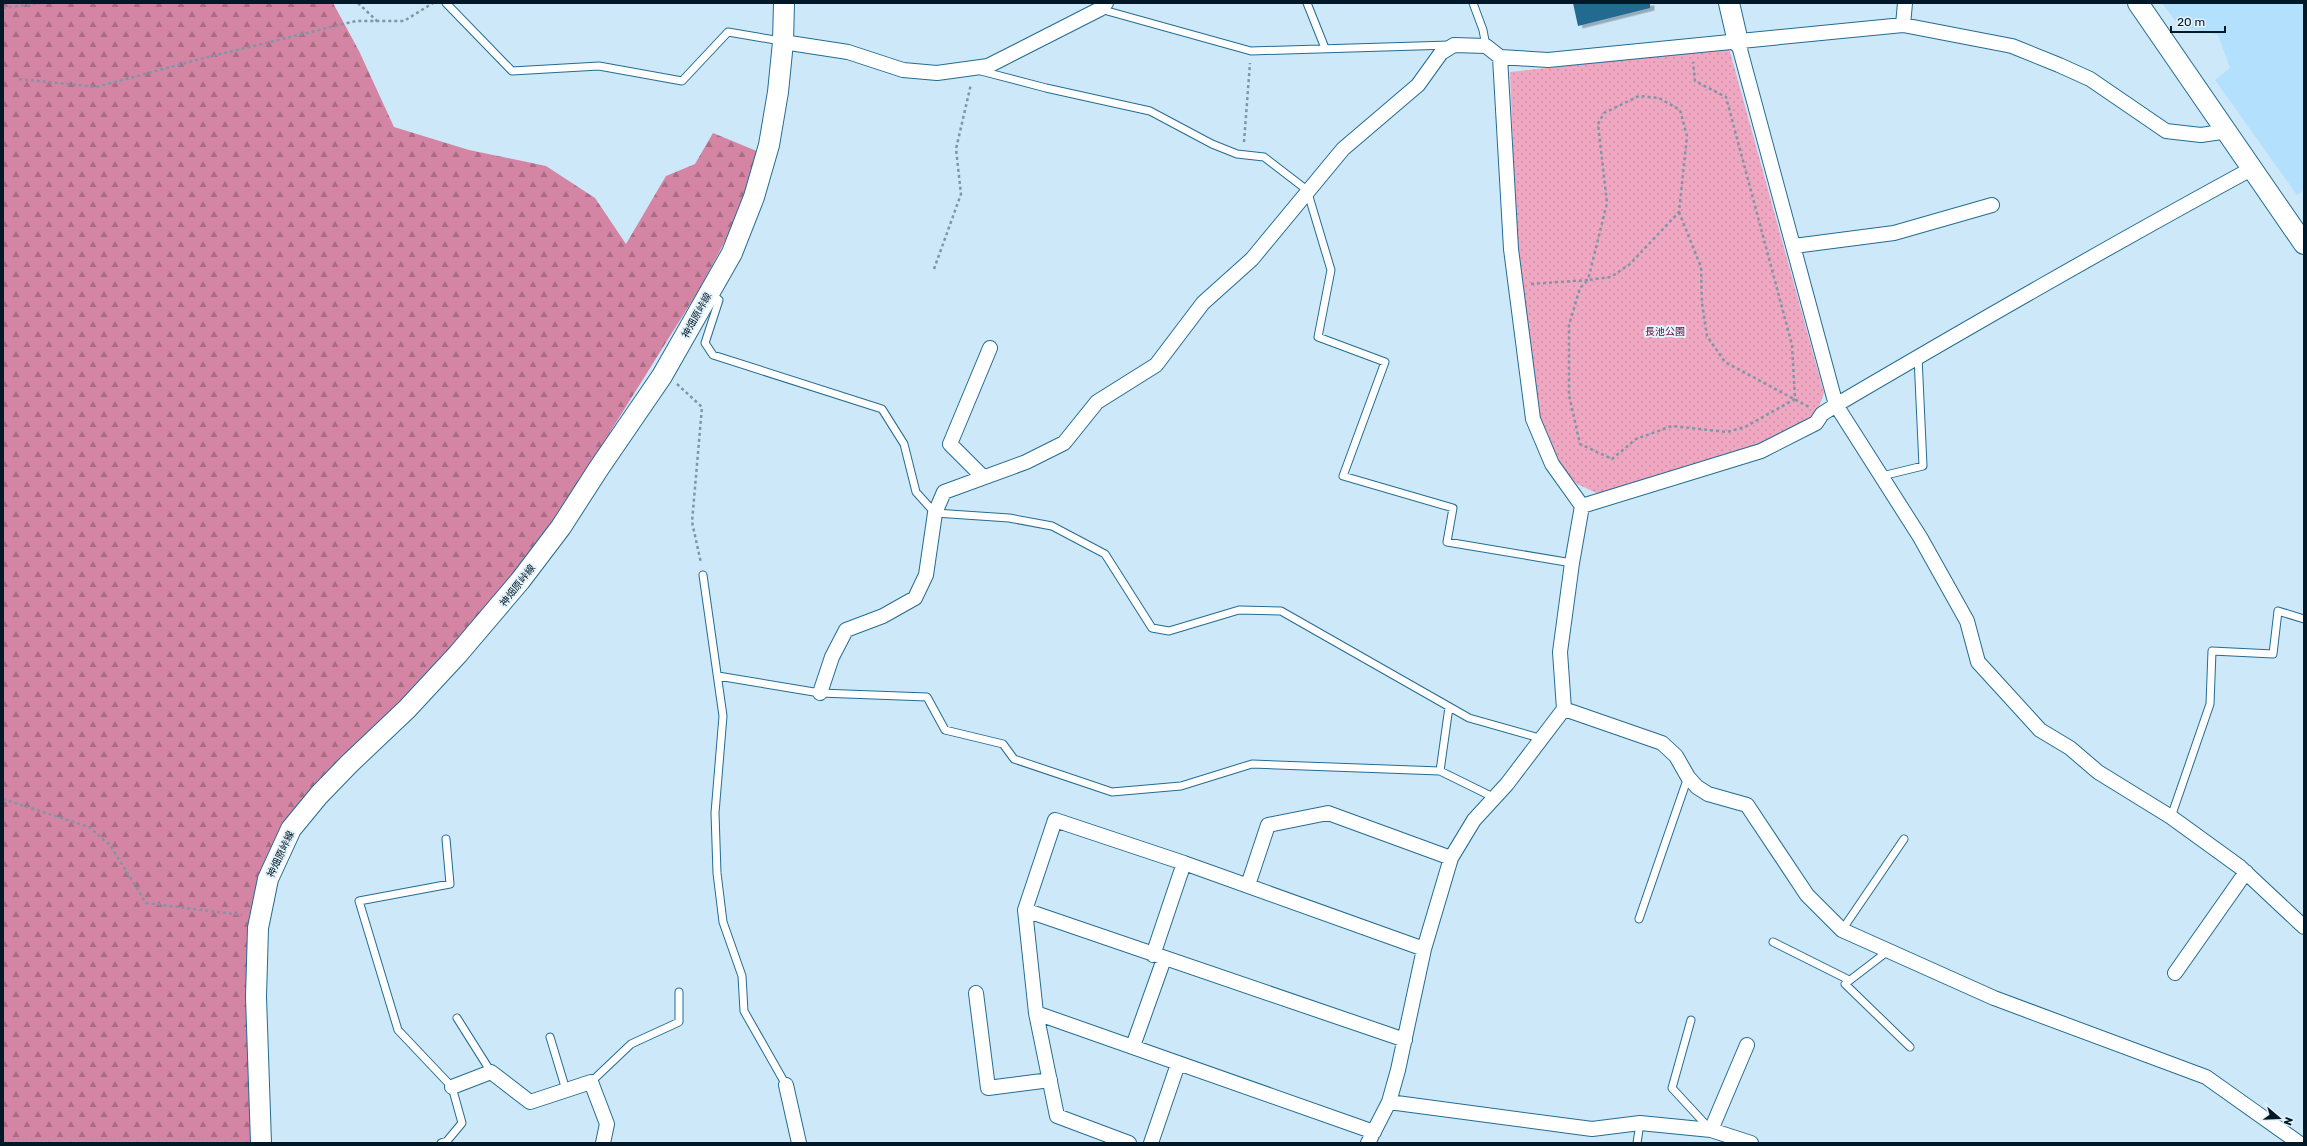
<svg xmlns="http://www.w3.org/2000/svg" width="2307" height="1146" viewBox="0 0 2307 1146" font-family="Rubik,'Noto Sans JP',sans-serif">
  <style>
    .built { fill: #b3e0fd }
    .forest { fill: url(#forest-firs) }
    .park { fill: url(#park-dots) }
    .building { fill: #216a90; filter: url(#shadow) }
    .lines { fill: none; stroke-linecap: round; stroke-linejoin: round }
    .lane-casing { stroke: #236c92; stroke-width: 9 }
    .street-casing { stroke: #236c92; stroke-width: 16 }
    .secondary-casing { stroke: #236c92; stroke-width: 22 }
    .path { stroke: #7d97a7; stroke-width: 2.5; stroke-dasharray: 3 3; stroke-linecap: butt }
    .lane { stroke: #fff; stroke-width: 7 }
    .street { stroke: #fff; stroke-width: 14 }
    .secondary { stroke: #fff; stroke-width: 20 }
    .labels { text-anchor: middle; stroke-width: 4; stroke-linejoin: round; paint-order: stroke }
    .street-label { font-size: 10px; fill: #001828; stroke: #e5f3fb }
    .park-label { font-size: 10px; fill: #610034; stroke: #e5f3fb }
  </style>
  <defs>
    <pattern id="forest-firs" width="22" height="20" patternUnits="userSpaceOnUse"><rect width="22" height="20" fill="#d485a3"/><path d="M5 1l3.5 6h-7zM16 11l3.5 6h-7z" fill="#aa6c85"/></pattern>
    <pattern id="park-dots" width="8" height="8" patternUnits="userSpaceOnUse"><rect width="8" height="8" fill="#f0a7c1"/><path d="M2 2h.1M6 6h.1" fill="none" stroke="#cc8fa6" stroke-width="1.8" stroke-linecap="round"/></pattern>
    <filter id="shadow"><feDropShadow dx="4.5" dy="2.5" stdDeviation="0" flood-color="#0004"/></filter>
  </defs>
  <rect width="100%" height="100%" fill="#cde8f9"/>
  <path class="built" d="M2162,3H2304V190L2297,195L2215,80L2230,68L2218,35L2180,27Z"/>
  <path class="forest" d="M3,3H333L359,51L394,127L469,150L546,166L595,198L626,244L666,176L695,164L713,133L759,152L748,198L700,288L552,525L513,579L267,869L256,1143H3Z"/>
  <path class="park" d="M1729,48L1824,393L1815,418L1760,447L1601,495L1577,484L1557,462L1539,417L1517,247L1510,72Z"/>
  <path class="building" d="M1573,3H1650V8L1578,26Z"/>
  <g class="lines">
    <g class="lane-casing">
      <path id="lane" d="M446,3L512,71L599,66L682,81L728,32L781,41
        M1307,3L1325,48
        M1473,3L1483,30L1486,46
        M1100,9L1251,51L1450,45
        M981,71L1046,88L1150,111L1212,144L1237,154L1264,157L1307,190L1331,270L1318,337L1385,362L1343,476L1453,508L1447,542L1572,563
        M710,293L719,300L705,343L713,355L882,409L904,444L916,492L935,513L1009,518L1052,526L1105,554L1152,628L1169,631L1239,610L1281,611L1469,718L1543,739
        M1882,476L1923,466L1918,357
        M703,575L723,716L715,813L717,873L723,922L742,976L744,1011L786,1085
        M718,676L820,693L927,697L945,730L1003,744L1014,759L1112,792L1181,786L1252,764L1440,771L1493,797
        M1440,771L1449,707
        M2171,817L2210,704L2212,651L2273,654L2278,611L2304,619
        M1639,919L1688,777
        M1842,930L1904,839
        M1773,942L1849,980
        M1888,951L1845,984L1910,1047
        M457,1018L491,1072
        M1691,1020L1672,1088L1709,1128
        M550,1037L566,1090
        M591,1082L631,1044L679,1022V992
        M441,1143L447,1141L462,1123L452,1087L398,1030L359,901L450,884L446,839
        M1637,1143L1640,1123"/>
    </g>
    <g class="street-casing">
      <path id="street" d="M1903,25L1905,3
        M783,42L848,52L903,70L937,73L988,66L1100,9L1106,3
        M1738,42L1836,405L1920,537L1967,621L1978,662L2040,730L2070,748L2098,772L2171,817L2240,867L2304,927
        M1794,246L1894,233L1992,205
        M983,477L950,444L990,348
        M1582,506L1761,451L1816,423L1822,414L1836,405C1974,324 2113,244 2253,168
        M820,693L832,657L846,630L883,616L915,598L926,575L935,513L944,492L1026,462L1064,443L1097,402L1156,365L1203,303L1252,259L1343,149L1418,85L1441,53L1454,45L1486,46L1500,57L1548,60L1903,25L2012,46L2059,65L2090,79L2166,131L2201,135L2228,131
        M1564,709L1662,743L1676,756L1688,777L1697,787L1708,794L1747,805L1807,895L1842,930L1994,998L2206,1077L2299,1143
        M1248,885L1268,825L1328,813L1451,858
        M1025,910L1405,1040
        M1153,955L1184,863
        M2175,973L2246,872
        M976,993L988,1088L1050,1080
        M1036,1013L1374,1132
        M1133,1046L1164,959
        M786,1085L799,1143
        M452,1087L491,1072L530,1102L591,1082L607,1124L603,1143
        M1389,1102L1592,1129L1640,1123L1711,1130L1751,1143
        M1711,1130L1747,1045
        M1129,1143L1057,1116L1036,1013L1025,910L1055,820L1184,863L1424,949
        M1151,1143L1178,1064
        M1368,1143L1389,1102L1398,1070L1424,949L1451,858L1474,820L1507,784L1564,709L1560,652L1572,563L1582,506L1552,464L1533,419L1511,249L1500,57"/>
    </g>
    <g class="secondary-casing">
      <path id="secondary" d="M1729,3L1738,42
        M2138,3L2304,244
        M261,1143L256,997L258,928L268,879L291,829L319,795L349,764L407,709L458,654L520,581L561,527L599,468L662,376L732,253L754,197L769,145L778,92L783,42L784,3"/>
    </g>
    <path class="path" d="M358,3L377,21
      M3,8L41,3
      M19,79L96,87L204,58L356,21H404L433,3
      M1244,142L1250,63
      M1679,212L1701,267L1702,303L1707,336L1725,362L1809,407
      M934,269L961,194L956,149L971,84
      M1531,284L1588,280L1607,203L1598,124L1604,113L1639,96L1659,98L1680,110L1687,136L1679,212L1630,264L1611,277L1588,280L1580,288L1569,325V395L1580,444L1612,459L1636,439L1672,426L1727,432L1745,427L1795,399L1792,345L1726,97L1695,81L1693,62
      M677,384L702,407L692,522L701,563
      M3,799L89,827L110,845L146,903L242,915"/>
    <use href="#lane" class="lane"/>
    <use href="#street" class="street"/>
    <use href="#secondary" class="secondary"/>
  </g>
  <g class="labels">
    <g class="street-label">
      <text transform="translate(696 315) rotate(-61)" y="4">神畑原峠線</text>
      <text transform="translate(517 585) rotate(-52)" y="4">神畑原峠線</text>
      <text transform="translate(280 854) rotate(-65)" y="4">神畑原峠線</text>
    </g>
    <g class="park-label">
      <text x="1665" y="335">長池公園</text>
    </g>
  </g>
  <rect width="2307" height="1146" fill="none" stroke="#001828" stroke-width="8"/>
  <g transform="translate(2279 1118) rotate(109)" stroke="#e5f3fb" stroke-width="3" paint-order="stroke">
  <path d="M0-3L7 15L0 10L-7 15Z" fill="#001828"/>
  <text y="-6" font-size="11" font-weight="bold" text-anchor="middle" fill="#001828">N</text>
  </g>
  <path d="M2171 26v6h54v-6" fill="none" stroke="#001828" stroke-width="2"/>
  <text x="2177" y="26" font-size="12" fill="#001828" stroke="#e5f3fb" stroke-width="3" paint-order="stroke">20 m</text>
</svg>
